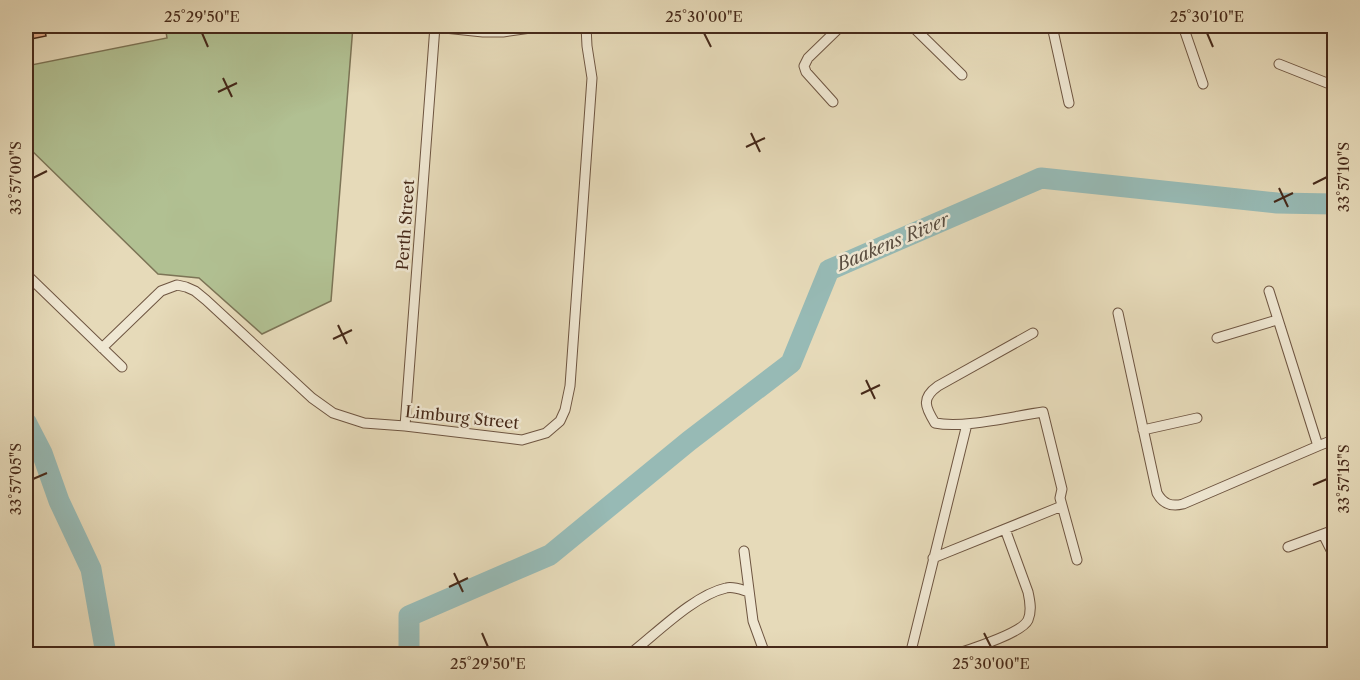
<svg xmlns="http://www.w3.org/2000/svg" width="1360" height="680" viewBox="0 0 1360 680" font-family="'Libre Caslon Text',serif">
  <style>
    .green { fill: #b1c092; stroke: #7c7456; stroke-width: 1.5 }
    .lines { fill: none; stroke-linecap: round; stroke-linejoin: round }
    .river { stroke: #97bab5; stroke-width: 21 }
    .building { fill: #e0ab87; stroke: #462919; stroke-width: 1.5 }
    .street-casing { stroke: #6e5541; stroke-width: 11 }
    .street { stroke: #efe7d2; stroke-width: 9 }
    .ticks { fill: none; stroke: #462919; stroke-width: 2 }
    .labels { text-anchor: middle; stroke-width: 5; stroke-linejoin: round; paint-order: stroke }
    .street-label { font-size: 16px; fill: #462919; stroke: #efe7d2 }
    .water-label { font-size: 18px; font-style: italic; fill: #5a4d40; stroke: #efe7d2 }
    .neatline { fill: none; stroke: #462919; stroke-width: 2 }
    .ticks-label { font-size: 15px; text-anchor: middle; fill: #462919 }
  </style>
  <rect width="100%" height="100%" fill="#e6dab9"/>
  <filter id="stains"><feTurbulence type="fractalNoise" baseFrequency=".00333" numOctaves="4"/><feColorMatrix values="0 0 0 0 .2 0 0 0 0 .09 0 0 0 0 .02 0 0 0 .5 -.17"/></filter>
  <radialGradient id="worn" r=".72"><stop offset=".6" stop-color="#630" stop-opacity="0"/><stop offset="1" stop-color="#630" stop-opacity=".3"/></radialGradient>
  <path class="green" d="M165,26H206L208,31L238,26H353L331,301L262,334L199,278L158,274L26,145V66L167,38Z"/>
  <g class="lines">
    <path class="river" d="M26,422L42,453L59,501L91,569L106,654
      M409,654V616L550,555L689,441L791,363L829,270L1041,178L1277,203L1334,204"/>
  </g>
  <path class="building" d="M26,26H44L46,36L26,40Z"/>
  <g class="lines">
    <g class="street-casing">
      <path id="street" d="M912,26L962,75
        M1052,26L1069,103
        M1183,26L1203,84
        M435,27L483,32H503L545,26
        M1279,64L1327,83L1334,84
        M833,102L806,72L804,66L808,58L841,26
        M26,274L122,367
        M1269,291L1318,446
        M1118,313L1157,493C1163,504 1171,507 1183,504L1318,446L1328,442L1334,443
        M1033,333L938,386C921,398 925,407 935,423C964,429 1013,416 1043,412L1062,489L1060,498L1077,560
        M1217,338L1277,320
        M102,348L161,291L177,285L186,287L195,291L206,300L312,398L333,413L364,423L405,426L522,440L546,433L560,421L565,410L570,386L592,78L587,46L586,26
        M405,426L435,26
        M1143,430L1197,418
        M1323,534L1334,556
        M1288,547L1334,530
        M744,551L753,621L765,654
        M933,558L1062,506
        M630,654C656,634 694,595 726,588C734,586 742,590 749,592
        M913,654L912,647L967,424
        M956,654C971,649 1022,633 1028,620C1032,611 1030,601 1028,592L1005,529"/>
    </g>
    <use href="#street" class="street"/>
  </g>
  <path class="ticks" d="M202,33L208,47M704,33L711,47M1207,33L1213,47M223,78L232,97M218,92L237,83M751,133L760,152M746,147L765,138M33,178L47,171M1313,184L1327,177M1279,188L1288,207M1274,202L1293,193M338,325L347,344M333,339L352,330M866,380L875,399M861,394L880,385M33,479L47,473M1313,485L1327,479M454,573L463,592M449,587L468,578M482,633L488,647M984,633L991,647"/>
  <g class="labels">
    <g class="street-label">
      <text transform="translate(405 225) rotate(-86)" y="6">Perth Street</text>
      <text transform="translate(462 417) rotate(6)" y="6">Limburg Street</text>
    </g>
    <g class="water-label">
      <text transform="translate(893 242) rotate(-23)" y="6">Baakens River</text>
    </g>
  </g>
  <rect width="1360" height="680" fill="none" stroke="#e6dab9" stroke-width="66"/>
  <rect x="33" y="33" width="1294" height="614" class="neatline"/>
  <g class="ticks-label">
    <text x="202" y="22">25°29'50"E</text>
    <text x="704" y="22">25°30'00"E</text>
    <text x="1207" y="22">25°30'10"E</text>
    <text transform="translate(1344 177) rotate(-90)" y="5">33°57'10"S</text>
    <text transform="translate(16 178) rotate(-90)" y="5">33°57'00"S</text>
    <text transform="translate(1344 479) rotate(-90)" y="5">33°57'15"S</text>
    <text transform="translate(16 479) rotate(-90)" y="5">33°57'05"S</text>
    <text x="488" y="669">25°29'50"E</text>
    <text x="991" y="669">25°30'00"E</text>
  </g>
  <rect width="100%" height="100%" filter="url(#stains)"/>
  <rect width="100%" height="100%" fill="url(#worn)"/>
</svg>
